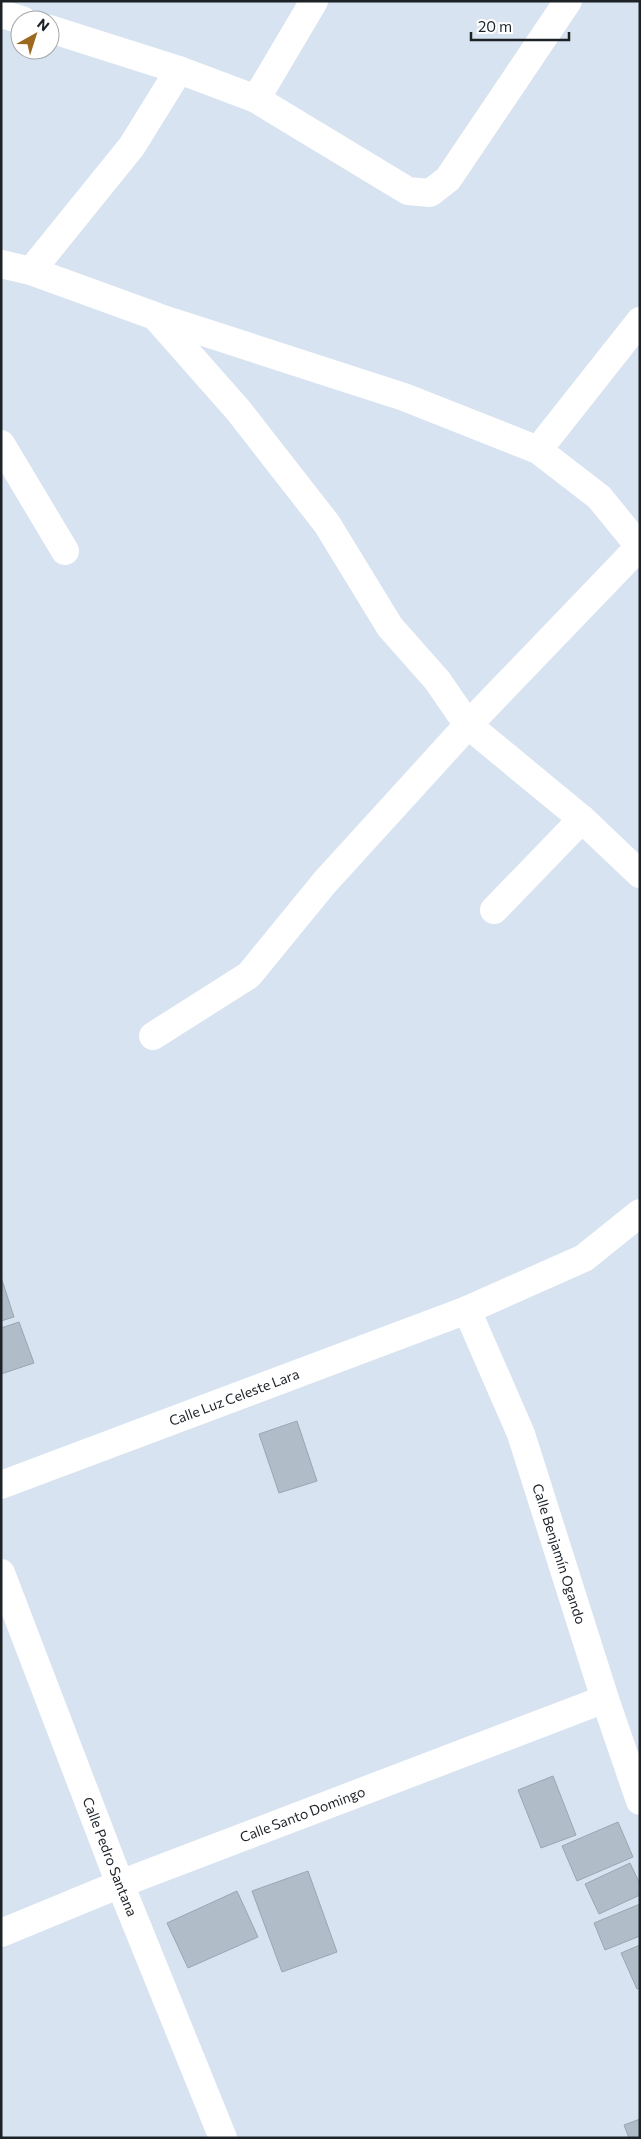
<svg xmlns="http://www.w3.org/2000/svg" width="641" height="2139" viewBox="0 0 641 2139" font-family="Commissioner,sans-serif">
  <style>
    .building { fill: #b1bcc9; stroke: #9ba6b3 }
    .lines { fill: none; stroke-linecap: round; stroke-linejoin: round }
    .minor { stroke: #fff; stroke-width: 28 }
    .labels { text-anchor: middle; stroke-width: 5; stroke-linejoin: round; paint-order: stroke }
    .street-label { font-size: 14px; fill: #1d2227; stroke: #fff }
  </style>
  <rect width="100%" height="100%" fill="#d7e3f1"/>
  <path class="building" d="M1,1277L14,1317L1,1321Z
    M19,1322L34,1363L1,1374V1328Z
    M297,1421L317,1481L279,1493L259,1434Z
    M553,1776L576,1835L541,1848L518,1790Z
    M618,1822L633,1857L577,1881L562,1846Z
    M630,1863L640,1884V1895L599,1914L585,1884Z
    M308,1871L337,1952L282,1972L252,1891Z
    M237,1891L258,1937L188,1968L167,1923Z
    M640,1904V1936L605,1950L594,1923Z
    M640,1945V1988L637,1989L621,1953Z
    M640,2119V2138H629L624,2125Z"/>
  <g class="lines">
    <g class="minor">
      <path d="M1,14L22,20"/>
      <path d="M50,29L179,70"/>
      <path d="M256,99L408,191L430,193L448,179L568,1"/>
      <path d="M1,264L31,271L155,316L238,410L327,524L390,627L437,680L468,725L582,819L640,874"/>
      <path d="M31,271L132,146L179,70L256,99L314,1"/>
      <path d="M157,317L404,397L538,450L599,497L640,547"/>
      <path d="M1,444L65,551"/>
      <path d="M538,450L640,321"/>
      <path d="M494,910L582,819"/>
      <path d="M153,1036L249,975L325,882L468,725L640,546"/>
      <path id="s1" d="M467,1310L521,1434L605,1699L640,1801"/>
      <path id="s2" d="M1,1485L467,1310L584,1258L640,1213"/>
      <path id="s3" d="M1,1573L120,1884L223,2138"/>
      <path id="s4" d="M1,1933L120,1884L605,1699"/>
    </g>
  </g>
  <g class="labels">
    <g class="street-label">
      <text dy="5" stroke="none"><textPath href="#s2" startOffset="249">Calle Luz Celeste Lara</textPath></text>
      <text dy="5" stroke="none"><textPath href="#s1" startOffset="261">Calle Benjamín Ogando</textPath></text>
      <text dy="5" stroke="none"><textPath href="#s4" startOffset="324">Calle Santo Domingo</textPath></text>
      <text dy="5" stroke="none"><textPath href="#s3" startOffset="304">Calle Pedro Santana</textPath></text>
    </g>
  </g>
  <rect width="641" height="2139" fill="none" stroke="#1d2227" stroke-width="5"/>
  <g transform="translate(35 35) rotate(39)"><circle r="24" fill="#ffffff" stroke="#a5a7a9"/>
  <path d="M0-4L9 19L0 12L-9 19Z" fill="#9d6820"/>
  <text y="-8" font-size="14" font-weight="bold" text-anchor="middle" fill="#1d2227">N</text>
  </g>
  <path d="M471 32v8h98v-8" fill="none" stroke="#1d2227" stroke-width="2.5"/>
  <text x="478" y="32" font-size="15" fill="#1d2227" stroke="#ffffff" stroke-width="4" paint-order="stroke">20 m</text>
</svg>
